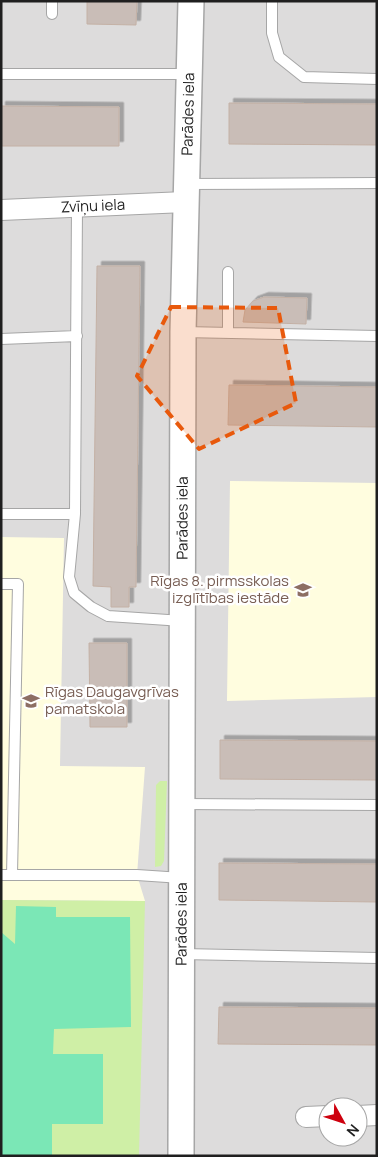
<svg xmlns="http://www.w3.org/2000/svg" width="378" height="1157" viewBox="0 0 378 1157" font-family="Manrope,sans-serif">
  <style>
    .residential { fill: #dddcdc; fill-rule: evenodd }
    .education { fill: #fffddf }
    .grass { fill: #cfefa6 }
    .pitch { fill: #7be7b6 }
    .building { fill: #c9bdb7; stroke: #c4b1a5; filter: url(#shadow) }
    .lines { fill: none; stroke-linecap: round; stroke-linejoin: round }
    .service-casing { stroke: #a6a6a6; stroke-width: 12 }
    .minor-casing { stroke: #a6a6a6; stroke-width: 22 }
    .tertiary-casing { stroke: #a6a6a6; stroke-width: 28 }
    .service { stroke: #fff; stroke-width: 10 }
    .minor { stroke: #fff; stroke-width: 20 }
    .tertiary { stroke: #fff; stroke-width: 25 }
    .marked { fill: #e8590c; fill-opacity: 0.2; stroke: #e8590c; stroke-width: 4; stroke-dasharray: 10 6; stroke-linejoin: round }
    .labels { text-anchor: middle; stroke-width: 5; stroke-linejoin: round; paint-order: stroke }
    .street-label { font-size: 15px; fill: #1f1f1f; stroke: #fff }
    .education-label { font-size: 15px; fill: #785e54; stroke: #fff; text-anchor: end }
  </style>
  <defs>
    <filter id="shadow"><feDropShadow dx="4.5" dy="-4.5" stdDeviation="0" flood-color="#0004"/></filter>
  </defs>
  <rect width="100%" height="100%" fill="#f1ece4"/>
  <path class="residential" d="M1,1H377V1156H1ZM328,1107H358V1137H328Z"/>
  <path class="education" d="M230,481L377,483V697L227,701Z
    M1,537L64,538L60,766L145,767L137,875L145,901L1,900Z"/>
  <path class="grass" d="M160,781H167L164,861L161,866L155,867L156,785Z
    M1,900L145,901L139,1156H1Z"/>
  <path class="pitch" d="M16,906L56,907V917H130L131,1027L54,1029L53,1054H103V1124H52V1156H1V932L15,944Z"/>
  <path class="building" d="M87,1H137L136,25L87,24Z
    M229,103L377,104V145L229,144Z
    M1,106L119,107V146H1Z
    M97,266H140L136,587H129V607H111V587L93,586Z
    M264,297L307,298L306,324L243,322L245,310L253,301Z
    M229,385L377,387V427L228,425Z
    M89,643H127V727H90Z
    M220,740L377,741V780L220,779Z
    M219,863L377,864V902L219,900Z
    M219,1007L377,1008V1045L218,1044Z"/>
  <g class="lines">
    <g class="service-casing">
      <path id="service" d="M272,1V33L279,57L304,77L377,79
        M52,14V1
        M1,74H189
        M186,184L377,183
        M77,207L75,514L69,577L74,593L91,607L108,616L183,621
        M183,332L377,336
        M228,333V272
        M1,339L77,336
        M1,514H75
        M1,584H18L12,875
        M183,804L377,805
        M1,875H137L182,878
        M182,954L377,958"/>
    </g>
    <g class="minor-casing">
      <g id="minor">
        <path id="s1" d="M1,210L185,202"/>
        <path d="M358,1116L377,1115"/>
        <path d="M306,1117L328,1116"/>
      </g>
    </g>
    <g class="tertiary-casing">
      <g id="tertiary">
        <path id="s2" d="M181,1156L183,332L191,1"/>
      </g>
    </g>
    <use href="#service" class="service"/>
    <use href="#minor" class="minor"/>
    <use href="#tertiary" class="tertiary"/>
  </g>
  <path class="marked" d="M171,307L278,308L296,403L199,449L137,376Z"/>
  <defs>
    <g id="school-bare" transform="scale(1.35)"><path d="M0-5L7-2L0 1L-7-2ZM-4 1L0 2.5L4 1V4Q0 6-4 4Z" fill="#8d6e63" stroke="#fff" stroke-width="2.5" paint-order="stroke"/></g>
  </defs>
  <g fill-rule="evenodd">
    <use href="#school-bare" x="303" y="590"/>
    <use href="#school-bare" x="31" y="701"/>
  </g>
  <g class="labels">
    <g class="street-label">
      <text dy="5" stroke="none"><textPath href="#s2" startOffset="1042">Parādes iela</textPath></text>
      <text dy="5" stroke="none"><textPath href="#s1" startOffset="92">Zvīņu iela</textPath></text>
      <text dy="5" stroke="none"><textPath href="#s2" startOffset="638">Parādes iela</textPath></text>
      <text dy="5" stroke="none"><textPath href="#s2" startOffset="232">Parādes iela</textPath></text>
    </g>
    <g class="education-label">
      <text x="289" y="586">Rīgas 8. pirmsskolas<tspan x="289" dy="17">izglītības iestāde</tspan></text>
      <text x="45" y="697" text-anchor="start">Rīgas Daugavgrīvas<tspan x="45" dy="17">pamatskola</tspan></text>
    </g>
  </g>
  <rect width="378" height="1157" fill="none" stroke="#1f1f1f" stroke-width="5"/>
  <g transform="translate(343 1122) rotate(130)"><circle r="24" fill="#ffffff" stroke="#a5a5a5"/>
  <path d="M0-4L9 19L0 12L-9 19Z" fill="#ce000e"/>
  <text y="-8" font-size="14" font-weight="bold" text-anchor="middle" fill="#1f1f1f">N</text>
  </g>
</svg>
